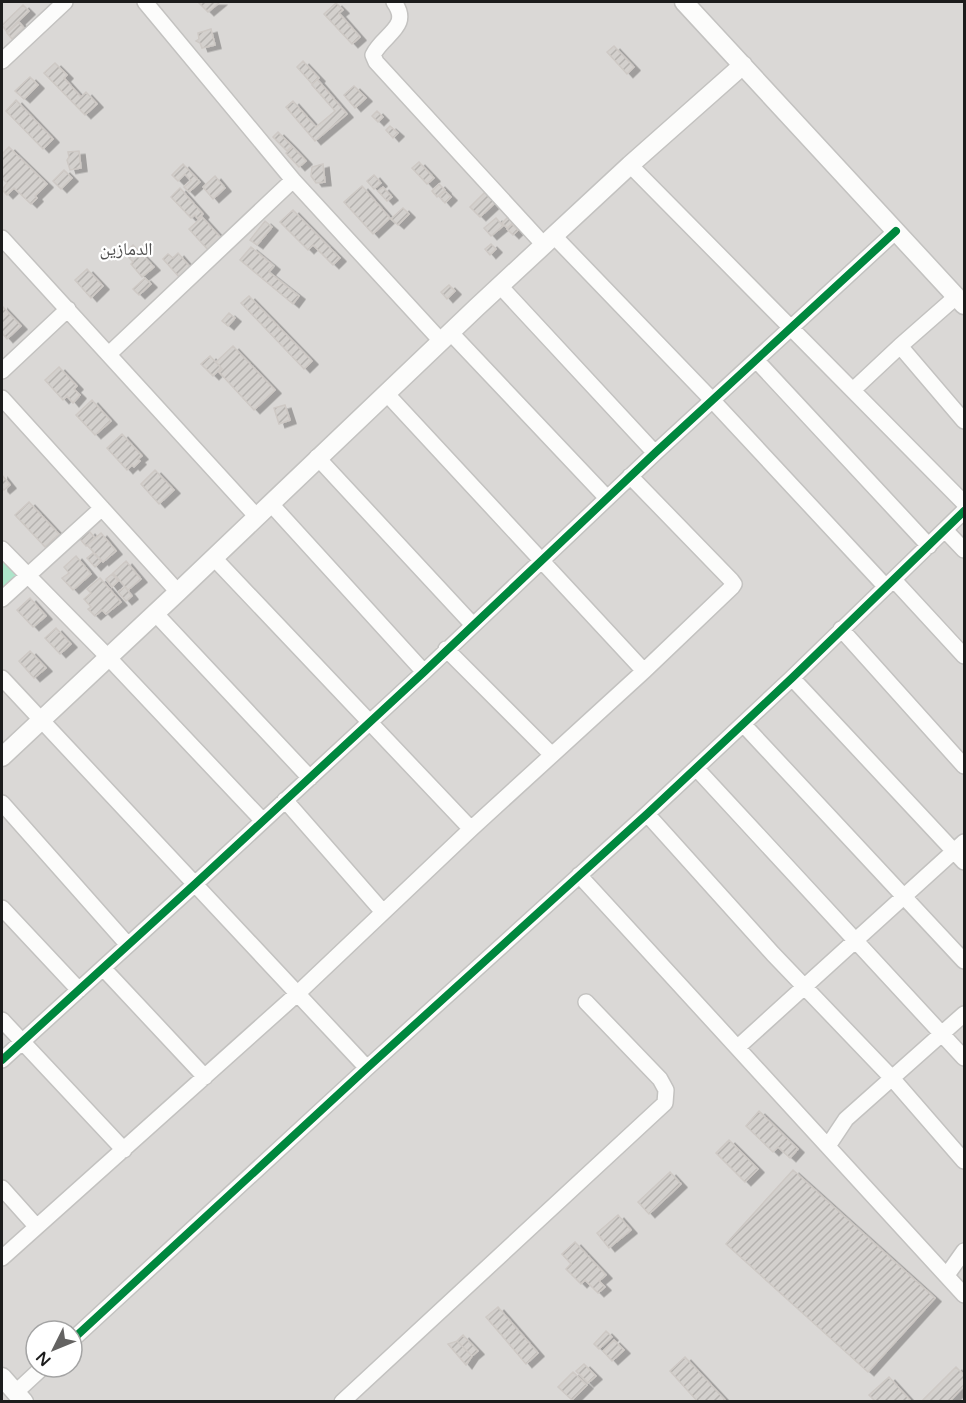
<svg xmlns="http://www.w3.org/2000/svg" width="966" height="1403" viewBox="0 0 966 1403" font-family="'Varela Round','Noto Naskh Arabic',sans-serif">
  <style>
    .residential { fill: #dad8d6; fill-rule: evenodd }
    .pitch { fill: #ade5ca }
    .building { fill: url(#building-hatch); stroke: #cec9c5; stroke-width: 1.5; filter: url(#shadow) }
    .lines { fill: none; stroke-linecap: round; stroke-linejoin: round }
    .minor-casing { stroke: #c3c2c0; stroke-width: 18 }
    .tertiary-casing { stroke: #c3c2c0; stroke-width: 21 }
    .minor { stroke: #fcfcfb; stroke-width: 15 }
    .tertiary { stroke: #fcfcfb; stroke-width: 18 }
    .cycleway-casing { stroke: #fff; stroke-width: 11 }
    .cycleway { stroke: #00873e; stroke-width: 8 }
    .labels { text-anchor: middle; stroke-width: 4.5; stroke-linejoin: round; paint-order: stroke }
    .quarter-label { font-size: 18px; fill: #4f4f4f; stroke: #fff }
  </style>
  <defs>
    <pattern id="building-hatch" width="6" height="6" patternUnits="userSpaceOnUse" patternTransform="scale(1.5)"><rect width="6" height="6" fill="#d3d0cd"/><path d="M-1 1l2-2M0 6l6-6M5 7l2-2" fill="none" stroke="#b5b2af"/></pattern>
    <filter id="shadow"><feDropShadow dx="6" dy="3.5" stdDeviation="0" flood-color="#0004"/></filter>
  </defs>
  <rect width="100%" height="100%" fill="#ebe8e4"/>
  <path class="residential" d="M2,2H964V1401L2,1402ZM36,1331H72V1367H36Z"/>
  <path class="pitch" d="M2,557L18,575L2,591Z"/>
  <path class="building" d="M198,2H220L208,12Z
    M336,3L343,10L339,13L360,37L352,44L324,14Z
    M23,5L29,11L7,32L2,25Z
    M19,22L24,28L12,39L7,33Z
    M211,29L215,45L202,48L200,43L196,41L199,39L198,33Z
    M614,46L634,67L627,74L607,52Z
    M303,61L319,78L312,84L297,67Z
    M55,63L67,75L64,78L81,97L86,92L97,104L85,115L44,73Z
    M30,77L38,85L24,99L15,91Z
    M317,79L347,114L315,141L286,107L293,101L316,127L335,111L312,85Z
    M354,86L366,98L355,108L344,95Z
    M16,100L53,139L43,149L6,111Z
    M377,111L383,117L378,122L372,116Z
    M390,126L398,133L393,138L386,130Z
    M278,132L292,146L287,151L273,137Z
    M9,147L47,184L35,196L37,198L31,204L14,188L7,195L2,190L7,183L2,178V154Z
    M293,147L306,161L299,167L286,153Z
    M79,151L81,168L70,170L67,160L69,157L68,152Z
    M419,162L434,178L427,184L412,168Z
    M183,164L200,182L189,192L184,187L191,181L185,174L178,181L172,175Z
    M323,164L325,182L316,183L311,176L312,167Z
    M64,170L72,178L61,189L53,181Z
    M374,175L381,183L374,189L367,181Z
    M215,176L225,188L213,199L203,187Z
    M439,184L445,190L437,197L432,191Z
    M362,186L390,218L373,234L344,202Z
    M383,187L392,197L387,201L378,191Z
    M180,188L203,214L198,219L195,215L191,218L171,197Z
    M445,191L451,197L445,203L439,196Z
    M485,192L495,203L480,217L470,207Z
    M403,208L409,214L398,225L391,219Z
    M293,210L340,258L333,265L313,245L308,250L280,222Z
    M202,217L222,239L209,251L189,229Z
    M508,217L513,223L507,228L502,223Z
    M496,218L503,226L491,236L484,228Z
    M265,221L272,227L257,245L250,240Z
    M512,224L518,230L513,235L507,229Z
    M491,244L496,249L490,255L485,249Z
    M133,245L154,267L142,277L131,264L133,262L125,253Z
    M251,247L274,266L269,272L299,296L293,304L240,260Z
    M178,253L191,268L180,278L163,259L168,254L173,258Z
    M87,269L103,286L91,298L75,280Z
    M145,278L151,284L139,295L133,289Z
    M449,285L455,291L447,299L441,292Z
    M249,296L312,361L304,369L241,303Z
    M2,306L21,326L7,339L2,333Z
    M229,313L235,318L228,326L222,321Z
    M233,346L275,390L254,410L219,372L222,369L216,362Z
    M210,356L221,368L213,376L201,364Z
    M59,367L77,386L74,389L80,395L73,403L67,396L63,400L45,380Z
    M92,400L111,421L95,435L76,415Z
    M285,405L290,420L279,424L274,408Z
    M122,434L142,456L138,459L140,461L134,467L132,465L127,470L107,448Z
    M155,470L174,490L159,504L141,484Z
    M2,475L10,485L4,490L2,488Z
    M29,502L59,534L45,547L15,515Z
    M89,531L95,538L86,546L80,539Z
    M101,533L116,551L103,562L87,545Z
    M93,553L101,561L95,567L87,558Z
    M76,556L91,574L73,590L62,578L69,573L64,567Z
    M126,561L141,579L128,590L113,573Z
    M112,574L118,581L112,587L106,579Z
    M100,578L121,602L106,614L102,610L95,616L88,609L91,607L84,599L91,593L87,589Z
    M125,587L132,596L126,601L118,592Z
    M30,598L46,616L33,627L17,610Z
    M56,628L71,644L60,654L45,638Z
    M30,651L46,668L34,678L19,661Z
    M759,1111L798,1149L790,1158L778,1147L773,1152L746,1126Z
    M729,1140L758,1169L745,1182L716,1153Z
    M793,1170L935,1298L868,1372L726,1244Z
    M670,1172L681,1184L649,1214L638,1202Z
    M618,1215L631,1230L609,1248L597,1233Z
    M575,1242L606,1275L599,1281L605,1287L598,1293L585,1280L581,1284L566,1269L571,1264L562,1254Z
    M498,1307L538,1353L526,1364L486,1317Z
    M606,1331L612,1337L599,1349L594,1344Z
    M463,1335L478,1351L472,1356L457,1341Z
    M614,1340L624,1350L612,1361L603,1351Z
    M457,1341L472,1356L466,1365L448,1344Z
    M685,1357L727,1402H698L670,1371Z
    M584,1364L596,1376L588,1383L576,1371Z
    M956,1367L964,1375V1386L949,1402H924L923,1400Z
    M573,1372L587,1385L572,1400L558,1387Z
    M889,1377L910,1400L908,1402H876L869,1395Z"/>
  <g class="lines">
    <g class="minor-casing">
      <path id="minor" d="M145,2L293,180L441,341
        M394,2C412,27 383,34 373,55L376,62L544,245
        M2,61L65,2
        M630,165L964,503
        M554,236L713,401L886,587
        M2,238L257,517
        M500,286L655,453
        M450,332L607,498
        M900,346L964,421
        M109,354L293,180
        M757,361L929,546
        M2,371L68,309
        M853,390L900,346L957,296
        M386,393L644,671
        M2,398L178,592
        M317,457L473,625
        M271,504L424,672
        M945,530L964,550
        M2,549L108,657L263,821
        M214,558L471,829
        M894,580L964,656
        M2,599L102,508
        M155,613L310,778
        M841,629L964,766
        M446,649L552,755
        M2,678L367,1068
        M792,678L964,862
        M743,724L964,961
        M696,768L964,1058
        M285,800L383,912
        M2,803L128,945
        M647,814L773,954L891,1077L964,1161
        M579,875L964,1295
        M2,908L79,990
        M103,968L205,1077
        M2,1020L124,1150
        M738,1047L964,842
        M2,1060L195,884L424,672L655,453L896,231
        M828,1146L846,1119L964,1014
        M2,1188L36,1226
        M2,1258L297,994L471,829L644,671L732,587L734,584L731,580L630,476
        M947,1275L964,1251
        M72,1340L367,1068L647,814L792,678L964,511
        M16,1392L43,1367
        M342,1402L665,1103L666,1090L660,1079L586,1002"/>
    </g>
    <g class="tertiary-casing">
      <path id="tertiary" d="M684,2L964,305
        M2,757L178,592L477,307L630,165L743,65
        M2,1377L24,1402"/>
    </g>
    <use href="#minor" class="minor"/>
    <use href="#tertiary" class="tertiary"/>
    <g class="cycleway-casing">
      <path id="cycleway" d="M2,1060L195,884L424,672L655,453L896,231
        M72,1340L367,1068L647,814L792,678L964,511"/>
    </g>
    <use href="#cycleway" class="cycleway"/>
  </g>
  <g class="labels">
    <g class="quarter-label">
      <text x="126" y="255">الدمازين</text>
    </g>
  </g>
  <rect width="966" height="1403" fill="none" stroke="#1c1c1c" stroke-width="6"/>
  <g transform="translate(54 1349) rotate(227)"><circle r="28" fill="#ffffff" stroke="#a4a4a4" stroke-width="1.5"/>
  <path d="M0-4.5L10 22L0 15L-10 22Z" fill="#646362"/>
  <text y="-9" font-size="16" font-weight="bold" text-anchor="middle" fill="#1c1c1c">N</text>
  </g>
</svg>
